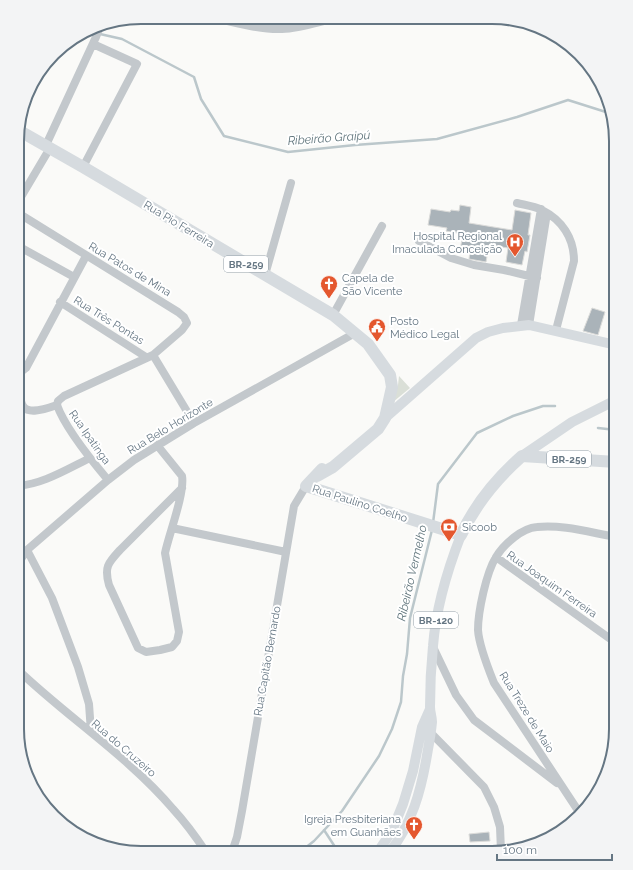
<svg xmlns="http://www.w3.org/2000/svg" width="633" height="870" viewBox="0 0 633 870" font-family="Raleway,sans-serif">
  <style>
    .green { fill: #dadfd7 }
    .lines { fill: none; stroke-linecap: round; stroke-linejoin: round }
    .stream { stroke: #bbc7cb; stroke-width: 2.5 }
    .building { fill: #aab3b9; stroke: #dcdcda }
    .minor { stroke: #c3c8cc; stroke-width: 8 }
    .major { stroke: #d6dbdf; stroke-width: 10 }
    .highway { stroke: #d6dbdf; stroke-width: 12 }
    .labels { text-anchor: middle; stroke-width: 4; stroke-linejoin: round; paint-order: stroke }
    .shield { fill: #fff; stroke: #939fa8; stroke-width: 1 }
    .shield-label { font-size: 10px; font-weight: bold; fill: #657683 }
    .street-label { font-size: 11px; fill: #657683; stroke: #fff }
    .poi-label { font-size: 11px; fill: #657683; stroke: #fff; text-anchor: start }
    .water-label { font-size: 12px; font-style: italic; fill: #60757c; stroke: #fff }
    .rim { fill: none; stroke: #657683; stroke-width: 2 }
  </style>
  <rect width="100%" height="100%" fill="#fafaf8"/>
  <path class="green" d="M399,376L410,388L393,402L398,385Z"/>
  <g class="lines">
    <path class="stream" d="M100,34L122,39L194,77L201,99L224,136L288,152L355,145L437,139L517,117L568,100L609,113
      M598,428L616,430
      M433,523L438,484L477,433L513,416L543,406H555
      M324,830L339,853
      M300,852L314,841L342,811L379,756L392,729L401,702L403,676L407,654L410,618L432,530"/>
  </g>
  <path class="building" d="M460,205L471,207L469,223L512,230L515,210L531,213L528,235H530L527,252L525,251L522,265L506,262L508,248L489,245L486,262L469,259L470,251L460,249L462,240L460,239L461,234L446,231L447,228L428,225L431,209L450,212L451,210L459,211Z
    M592,308L605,312L598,335L583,331Z
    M489,832L490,841L470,842L469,834Z"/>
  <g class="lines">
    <path class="minor" d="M211,17C232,22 260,30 282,29C300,28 318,22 336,18
      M263,17L293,20L307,17
      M46,145L96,37L101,24
      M83,167L137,64L93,44
      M18,202L50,148
      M517,203C525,205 534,206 542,210C562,220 574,238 574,261L556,330
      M18,213L178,312L184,317L187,323L182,330L153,355L64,396L58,401L57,405
      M419,241L451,258L474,265L504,270L537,278
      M18,246L74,277
      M265,275L291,183
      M60,302L146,357
      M333,315L382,226
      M521,325L541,209
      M529,325L547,213
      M153,355L194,423
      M21,372L26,368L86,256
      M21,372C19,407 18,419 57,405
      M57,405C65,428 92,461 108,480
      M157,445L182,476C185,493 169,534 165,553L179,632L177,641L172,647L160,650L146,652L138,648L109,585C104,567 108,563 120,550L182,488
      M17,485C38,487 71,467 90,458
      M172,528L286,552
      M27,550L52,598L78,667L89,704L91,732
      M496,557L616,643
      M17,565L27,550L108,480L134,460L194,423L355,333
      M433,647L456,695L474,720L557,783
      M17,669C67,717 128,756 173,809C185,822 196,837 206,852
      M428,730L484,787L494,807L500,827L501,851
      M579,812L494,683C488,668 479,646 478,630C478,612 486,573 496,557C504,544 522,528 537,527C562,524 592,533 616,537
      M232,852L237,837L242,811L294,506L306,486"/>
    <path class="major" d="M385,418L476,338L488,332L503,328L529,325L616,345
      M522,456L572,422L616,400
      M377,853L392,831L403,804L413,771L422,727L430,709
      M389,853C412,824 421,791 427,755C429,744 431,733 432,722C432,717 430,712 430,707C430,687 431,666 433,646C436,607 447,571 461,535"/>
    <path class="highway" d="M18,130L83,167L333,315L368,344L390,375L392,387L385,418L378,429L333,467L317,476
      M322,469L306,486L461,535C476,503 496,479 522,456L616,462"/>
  </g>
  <defs>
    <g id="hospital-pin" transform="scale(0.9)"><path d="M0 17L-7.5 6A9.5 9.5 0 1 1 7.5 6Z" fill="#e4572e" stroke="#fff"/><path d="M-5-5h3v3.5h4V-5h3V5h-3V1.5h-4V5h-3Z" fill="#fff"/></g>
    <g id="church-pin" transform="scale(0.9)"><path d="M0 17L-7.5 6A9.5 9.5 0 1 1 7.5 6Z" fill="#e4572e" stroke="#fff"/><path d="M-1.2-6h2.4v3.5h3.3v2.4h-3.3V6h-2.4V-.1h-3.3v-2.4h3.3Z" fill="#fff"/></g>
    <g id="civic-pin" transform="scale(0.9)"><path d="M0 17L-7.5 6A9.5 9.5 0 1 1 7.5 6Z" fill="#e4572e" stroke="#fff"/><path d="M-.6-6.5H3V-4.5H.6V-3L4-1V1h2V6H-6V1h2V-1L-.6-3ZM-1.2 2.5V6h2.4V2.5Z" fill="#fff"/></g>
    <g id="bank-pin" transform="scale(0.9)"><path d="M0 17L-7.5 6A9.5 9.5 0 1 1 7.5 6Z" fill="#e4572e" stroke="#fff"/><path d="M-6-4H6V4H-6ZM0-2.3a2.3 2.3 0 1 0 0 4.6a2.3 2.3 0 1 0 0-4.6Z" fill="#fff"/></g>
  </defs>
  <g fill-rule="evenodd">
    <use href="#hospital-pin" x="515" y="242"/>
    <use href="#church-pin" x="329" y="284"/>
    <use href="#civic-pin" x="377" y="327"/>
    <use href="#bank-pin" x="449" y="527"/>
    <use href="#church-pin" x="414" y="825"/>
  </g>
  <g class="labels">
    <g class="shield">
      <rect x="224" y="256" width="44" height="16" rx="3"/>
      <rect x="547" y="451" width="44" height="16" rx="3"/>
      <rect x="414" y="612" width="44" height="16" rx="3"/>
    </g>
    <g class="shield-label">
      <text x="246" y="268">BR-259</text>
      <text x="569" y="463">BR-259</text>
      <text x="436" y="624">BR-120</text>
    </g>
    <g class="street-label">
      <text transform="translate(179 224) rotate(31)" y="4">Rua Pio Ferreira</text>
      <text transform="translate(130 269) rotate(31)" y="4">Rua Patos de Mina</text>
      <text transform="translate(109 320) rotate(32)" y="4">Rua Três Pontas</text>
      <text transform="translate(170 426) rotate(-31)" y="4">Rua Belo Horizonte</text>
      <text transform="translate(90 437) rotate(55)" y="4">Rua Ipatinga</text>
      <text transform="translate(360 503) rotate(18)" y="4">Rua Paulino Coelho</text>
      <text transform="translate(552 584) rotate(35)" y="4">Rua Joaquim Ferreira</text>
      <text transform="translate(267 661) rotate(-80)" y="4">Rua Capitão Bernardo</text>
      <text transform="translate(527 712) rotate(58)" y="4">Rua Treze de Maio</text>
      <text transform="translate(124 748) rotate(41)" y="4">Rua do Cruzeiro</text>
    </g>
    <g class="poi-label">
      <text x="502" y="240" text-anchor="end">Hospital Regional<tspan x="502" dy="13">Imaculada Conceição</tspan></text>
      <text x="342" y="282">Capela de<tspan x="342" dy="13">São Vicente</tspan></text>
      <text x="390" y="325">Posto<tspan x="390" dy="13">Médico Legal</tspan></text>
      <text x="462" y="531">Sicoob</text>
      <text x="401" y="823" text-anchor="end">Igreja Presbiteriana<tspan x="401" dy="13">em Guanhães</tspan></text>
    </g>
    <g class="water-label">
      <text transform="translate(329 138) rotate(-4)" y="4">Ribeirão Graipú</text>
      <text transform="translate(412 573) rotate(-77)" y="4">Ribeirão Vermelho</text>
    </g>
  </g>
  <path d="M0 0H633V870H0ZM141 24H492A117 117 0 0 1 609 141V729A117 117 0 0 1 492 846H141A117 117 0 0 1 24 729V141A117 117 0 0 1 141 24Z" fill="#f3f4f5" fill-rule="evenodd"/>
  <path class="rim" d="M141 24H492A117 117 0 0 1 609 141V729A117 117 0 0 1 492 846H141A117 117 0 0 1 24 729V141A117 117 0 0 1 141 24Z"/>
  <path d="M497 854v6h115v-6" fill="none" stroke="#657683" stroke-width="2"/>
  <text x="503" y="854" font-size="12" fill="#657683" stroke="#ffffff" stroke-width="3" paint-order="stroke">100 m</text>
</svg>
